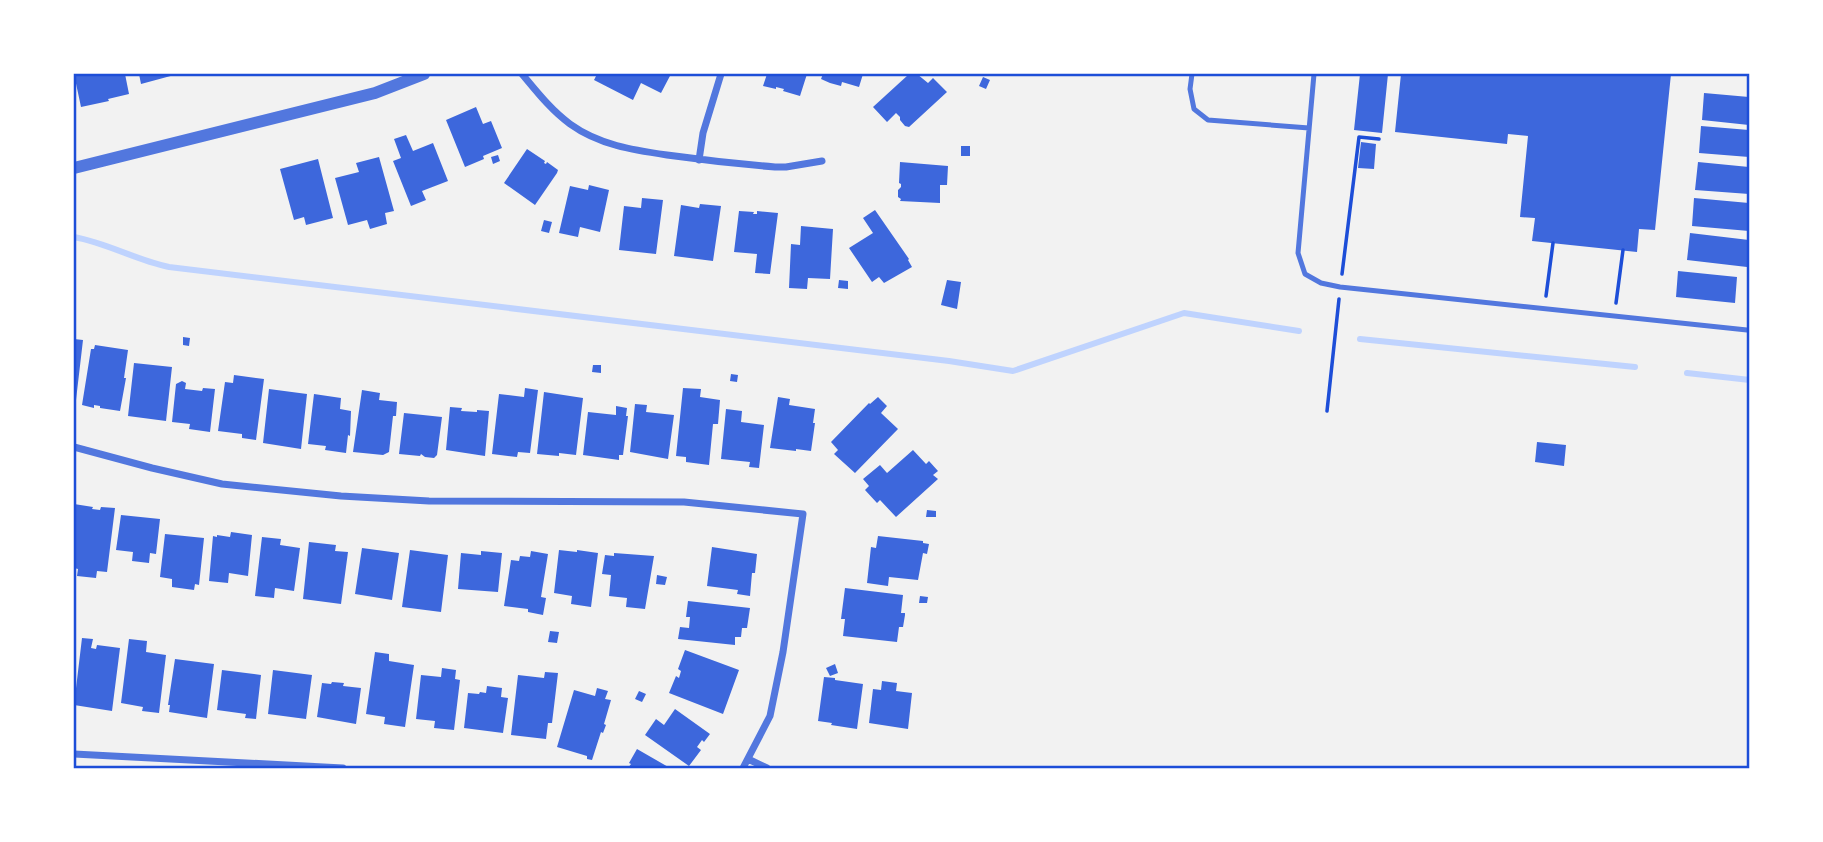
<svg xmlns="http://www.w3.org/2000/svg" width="1823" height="842" viewBox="0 0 1823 842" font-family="Barlow,sans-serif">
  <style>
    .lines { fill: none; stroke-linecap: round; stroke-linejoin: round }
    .stream { stroke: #bfd3fe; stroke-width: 6 }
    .building { fill: #3d67dc }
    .path { stroke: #1d4ed8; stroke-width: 3.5 }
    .service { stroke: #5277de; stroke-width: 5 }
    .minor { stroke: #5277de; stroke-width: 7 }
    .tertiary { stroke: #5277de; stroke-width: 12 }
    .neatline { fill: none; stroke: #1d4ed8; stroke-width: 2.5 }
  </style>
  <rect width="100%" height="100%" fill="#f2f2f2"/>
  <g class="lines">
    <path class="stream" d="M74,237C107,243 136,260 169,267L949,361L1013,371L1184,313L1299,331
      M1360,339L1635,367
      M1687,373L1750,380"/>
  </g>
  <path class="building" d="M74,74H125L129,94L108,99L109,101L81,107Z
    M139,74H178L141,84Z
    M597,74H671L661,93L641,83L633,100L594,80Z
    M767,74H807L800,96L783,91L784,89L776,87V89L763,86Z
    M823,74H863L859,87L842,82L841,86L830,83L821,79Z
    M912,74H917L928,83L933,78L947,92L909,127L905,126L900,120V117L896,113L887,122L873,107L908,75Z
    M1360,74H1388L1382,133L1354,130Z
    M1401,74H1671L1655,230L1639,229L1637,252L1532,241L1535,218L1520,217L1528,136L1508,134L1507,144L1395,132Z
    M983,77L990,80L986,89L979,86Z
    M1704,93L1749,97V125L1702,120Z
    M476,107L483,124L491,121L502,148L483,156L484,159L465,167L446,120Z
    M1701,126L1749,130V157L1699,153Z
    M406,135L413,151L433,143L448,181L422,191L426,200L411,206L393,161L401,158L394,139Z
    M1361,142L1376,144L1374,169L1358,168Z
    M961,146H970V156H961Z
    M527,149L545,161L544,163L546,164L547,162L558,170L557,173L535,205L504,183Z
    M498,155L500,161L493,164L491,157Z
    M379,157L394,211L385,213L387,224L370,229L367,220L348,225L335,178L359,172L356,163Z
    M318,159L333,218L306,225L304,217L294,220L280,169Z
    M900,162L948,166L947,185H940V203L900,201L901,199L898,197V190L901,187V184L899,183Z
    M1698,162L1749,167V194L1695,190Z
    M589,185L609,190L600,232L580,227L578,237L559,233L570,186L588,190Z
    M642,198L663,200L656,254L619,250L624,206L641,208Z
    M1694,198L1749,203V231L1692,226Z
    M700,204L721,206L713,261L674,256L681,205L699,208Z
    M875,210L909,259L908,260L912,267L884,283L879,277L872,282L849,248L873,233L863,218Z
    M739,211L754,212L753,214H757V211L778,213L770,274L755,273L757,254L734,252Z
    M544,220L552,222L549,233L541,231Z
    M801,226L833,229L830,279L808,278L807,289L789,288L791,244L800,245Z
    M1690,233L1749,240L1747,267L1687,260Z
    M1678,271L1737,277L1735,303L1676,297Z
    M839,280L848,281V289L838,288Z
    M947,280L961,282L957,309L941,305Z
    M183,337L190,338L189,346L183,345Z
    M74,339L83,340L76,400L74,399Z
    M95,345L128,350L124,378H126L120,411L100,408V406L94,405V408L82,405L91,349H94Z
    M134,363L172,367L166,421L128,416Z
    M593,365H601V373L592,372Z
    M731,374L738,375L737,382L730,381Z
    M234,375L264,379L256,440L242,438V434L218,431L225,382L233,383Z
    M182,381L186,383L185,389L202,391L203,388L215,389L210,432L189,429L190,424L172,422L176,384Z
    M525,388L538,390L530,453L518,452L517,457L492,454L499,394L524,397Z
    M683,388L701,389L700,397L720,400L718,424H713L709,465L686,462V457L676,456Z
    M269,389L307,394L301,449L263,443Z
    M362,390L380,393L379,400L397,402L396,416H393L389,452L383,455L353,452Z
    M544,392L583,398L576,455L559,453V456L537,454Z
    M314,394L341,398L340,409L351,411L350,436L348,435L346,453L325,450L326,446L308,444Z
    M778,397L790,399L789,405L815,409L813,423H815L811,451L796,449V451L770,448Z
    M878,397L887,406L881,413L898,429L855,473L834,454L838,450L831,442L869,403L870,404Z
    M635,404L647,405L646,412L674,415L668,459L630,452Z
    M616,406L627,408L626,416H628L623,455H619V460L583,455L588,412L616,415Z
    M450,407L462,408L461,411L477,412V410L489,411L485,456L446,450Z
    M726,409L742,411L741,422L764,425L759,468L749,467L750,462L721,459Z
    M404,413L442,417L437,455L434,458L425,457L421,454L420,456L399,454Z
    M1537,442L1566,445L1564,466L1535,462Z
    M913,450L926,464L929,461L938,471L933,475L938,479L896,517L880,500L877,503L865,490L869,486L863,479L880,465L887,473Z
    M74,504L93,507L92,509L100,510L101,507L115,508L107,572L97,571L96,578L77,576L78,569L74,568Z
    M927,510L936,511V517H926Z
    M121,515L160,519L156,554L150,553L149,563L132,561L133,552L116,550Z
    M231,532L252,535L248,576L229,573L228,583L209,581L213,536L217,537V535L230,537Z
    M165,534L204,538L199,585L195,584L194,590L172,587V579L160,577Z
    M878,536L923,541V543L929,544L927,554L923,553L918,580L889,577L888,586L867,583L871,547L876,548Z
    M262,537L281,539L280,545L300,548L294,591L275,588L274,598L255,596Z
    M309,542L336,545L335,551L348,552L341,604L303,599Z
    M712,547L757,554L755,573H752L750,596L737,594L738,590L707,586Z
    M362,548L399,553L392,600L355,594Z
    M410,550L448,555L441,612L402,607Z
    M559,550L577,552V550L598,553L591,607L571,604L572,596L554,593Z
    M481,551L502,553L498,592L458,589L461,553L481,555Z
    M531,551L548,554L541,597L546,598L543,615L528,612V609L504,606L511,560L519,561L520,556L530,557Z
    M614,553L654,556L645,609L626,607L627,598L609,596L611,575L602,574L605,555L614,556Z
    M657,575L667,577L665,585L656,584Z
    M845,588L903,595L901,613H905V615L903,627H899L897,642L843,636L845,619H841Z
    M920,596L928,597L927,603H919Z
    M688,601L750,608L747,628H742L741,637H735V645L678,639L680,627L689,628L690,617H686Z
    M550,631L559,632L557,643L548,642Z
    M82,638L93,639L91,648L96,649L97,645L120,648L112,711L74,705Z
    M129,639L147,641L146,652L166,655L159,713L142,711L143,707L121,703Z
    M685,650L739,670L723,714L669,693L676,676L679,678L681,671L678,669Z
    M375,652L389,654V661L414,665L405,727L384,724L385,717L366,714Z
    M175,659L214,664L207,718L169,712L170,705H168Z
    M835,664L838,673L830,676L826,668Z
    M442,668L456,670L455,679L460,680L454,730L434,728L435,721L416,719L421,675L441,677Z
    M222,670L261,675L256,719L245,718L246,714L217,710Z
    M273,670L312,675L306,719L268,714Z
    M545,672L558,673L552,723H548L546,739L511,735L518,675L544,678Z
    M824,677L835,678V680L863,684L857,729L831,725L832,723L818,721Z
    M882,681L897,683L896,691L912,693L908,729L869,723L873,689L881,690Z
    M332,682L344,683L343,686L361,688L356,724L317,717L322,683L331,684Z
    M487,686L502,688L501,697L508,698L503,733L464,728L468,693L479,694L480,692L486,693Z
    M597,688L608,691L605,699L611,700L604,724L606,725L603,733L601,732L592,760L587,759V756L557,747L574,690L595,696Z
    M639,691L646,694L642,702L635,699Z
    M675,709L710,734L704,742L702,740L697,747L701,750L689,766L645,735L656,719L664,725Z
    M637,749L670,768H628L631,764L629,763Z"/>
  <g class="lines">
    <path class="path" d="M1342,274L1359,137L1379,139
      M1546,296L1553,243
      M1616,303L1623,250
      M1327,411L1339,299"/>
    <path class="service" d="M1192,74L1190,89L1194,109L1208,120L1309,128
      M1314,74L1298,253L1305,274L1321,283L1340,287L1747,330L1750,329"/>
    <path class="minor" d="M522,74C537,92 551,110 570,124C599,145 633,150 667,155C703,160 739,164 775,167H786L822,161
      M699,160L703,133L721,74
      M74,447L152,468L222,484L341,496L429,501L684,502L803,514L783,652L770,716L743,768
      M74,754L343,768
      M748,759L767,768"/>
    <path class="tertiary" d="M74,168L375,93L424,74"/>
  </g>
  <rect width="1823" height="842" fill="none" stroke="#ffffff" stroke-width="150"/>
  <rect x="75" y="75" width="1673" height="692" class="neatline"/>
</svg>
